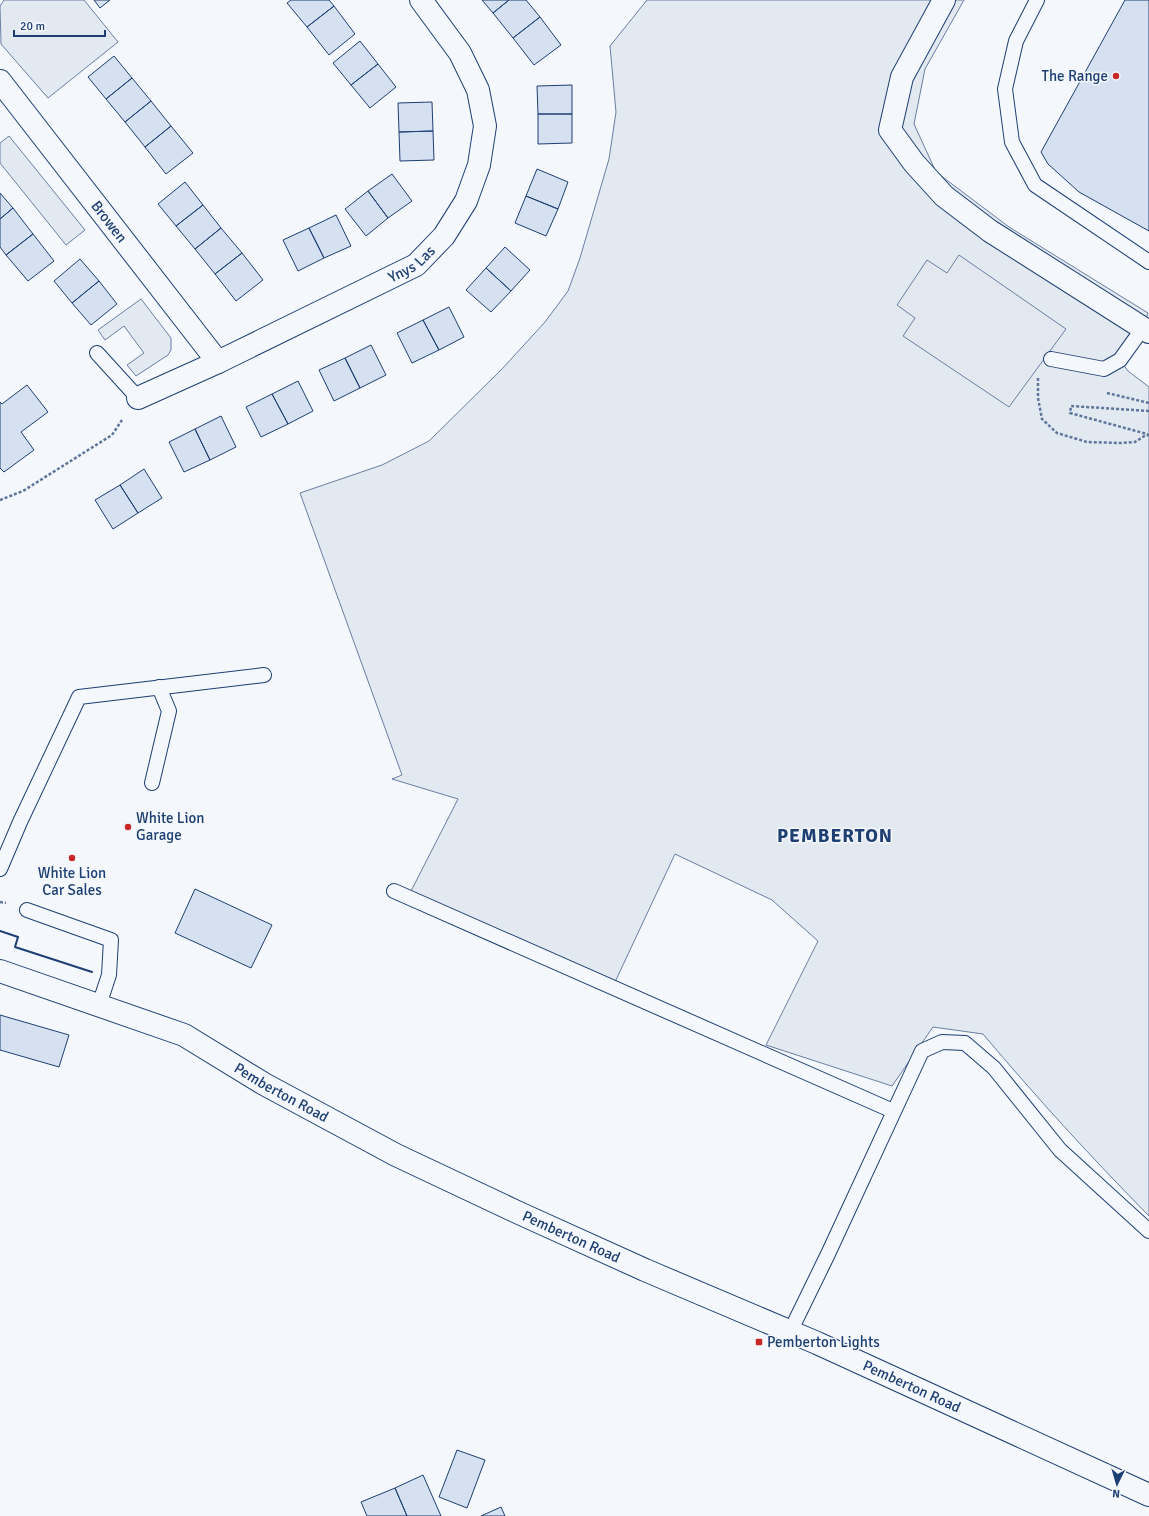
<svg xmlns="http://www.w3.org/2000/svg" width="1149" height="1516" viewBox="0 0 1149 1516" font-family="Signika,sans-serif">
  <style>
    .green { fill: #e3e9f0; stroke: #687fa3 }
    .parking { fill: #e3e8f0; stroke: #687fa3 }
    .building { fill: #d5e0f0; stroke: #1d3f73 }
    .lines { fill: none; stroke-linecap: round; stroke-linejoin: round }
    .service-casing { stroke: #1d3f73; stroke-width: 16 }
    .minor-casing { stroke: #1d3f73; stroke-width: 24 }
    .secondary-casing { stroke: #1d3f73; stroke-width: 24 }
    .path { stroke: #5e769c; stroke-width: 2.5; stroke-dasharray: 3 2; stroke-linecap: butt }
    .service { stroke: #f4f7fb; stroke-width: 14 }
    .minor { stroke: #f4f7fb; stroke-width: 22 }
    .secondary { stroke: #f4f7fb; stroke-width: 22 }
    .wall { stroke: #1d3f73; stroke-width: 2 }
    .poi-dot { fill: #c62828; stroke: #f4f7fb; stroke-width: 1.5 }
    .labels { text-anchor: middle; stroke-width: 3; stroke-linejoin: round; paint-order: stroke }
    .poi-label { font-size: 15px; fill: #1d3f73; stroke: #f4f7fb; text-anchor: start }
    .street-label { font-size: 15px; fill: #1d3f73; stroke: #f4f7fb }
    .district-label { font-size: 19px; font-weight: bold; letter-spacing: 1px; fill: #1d3f73; stroke: #f4f7fb }
  </style>
  <rect width="100%" height="100%" fill="#f4f7fb"/>
  <path class="green" d="M4,0H84L118,42L48,98L1,44L0,6Z
    M647,0H964L925,69L914,124L936,172L1009,227L1148,313L1143,328L1120,360L1128,371L1149,387V1216C1091,1157 1036,1097 983,1034L933,1027L892,1086L766,1045L818,941L772,900L675,854L615,982L410,893L458,799L392,779L402,775L300,493L382,465L429,441L502,369L545,322L568,291L580,258L609,159L616,112L610,46Z
    M9,136L85,230L66,245L0,163V143Z
    M141,299L171,338V350L168,355L136,376L127,365L144,353L124,326L105,340L98,330Z"/>
  <path class="parking" d="M959,255L1066,329L1009,407L903,336L915,318L897,305L927,260L947,273Z"/>
  <path class="building" d="M94,0H110L100,8Z
    M291,0H329L334,6L307,27L287,3Z
    M482,0H509L493,13Z
    M509,0H526L540,17L513,38L493,13Z
    M1125,0H1149V231L1079,192L1048,164L1041,152Z
    M334,6L355,34L329,55L307,27Z
    M540,17L561,45L534,65L513,38Z
    M360,41L378,64L351,85L333,63Z
    M114,56L132,78L106,99L88,77Z
    M378,64L396,87L370,108L351,85Z
    M132,78L151,101L125,122L106,99Z
    M572,85V114H538L537,86Z
    M151,101L171,126L145,147L125,122Z
    M432,102L433,131L399,132L398,103Z
    M538,114H572V143L538,144Z
    M171,126L193,153L166,174L145,147Z
    M433,131L434,160L400,161L399,132Z
    M537,169L568,182L558,209L526,196Z
    M392,174L412,201L388,218L368,191Z
    M185,182L203,205L176,226L158,204Z
    M368,191L388,218L366,236L345,209Z
    M0,193L13,208L0,219Z
    M526,196L558,209L546,236L515,223Z
    M203,205L221,228L195,249L176,226Z
    M13,208L33,234L6,255L0,247V219Z
    M336,215L351,246L324,258L309,228Z
    M221,228L242,253L215,274L195,249Z
    M309,228L324,258L298,271L283,240Z
    M33,234L54,261L28,281L6,255Z
    M505,247L530,270L511,291L486,268Z
    M242,253L263,280L236,301L215,274Z
    M80,259L99,281L72,303L54,281Z
    M486,268L511,291L491,312L466,290Z
    M99,281L117,304L91,325L72,303Z
    M449,307L464,337L439,350L423,320Z
    M423,320L439,350L412,363L397,333Z
    M371,345L386,375L360,388L345,358Z
    M345,358L360,388L334,401L319,370Z
    M298,381L313,411L288,424L272,394Z
    M27,385L48,412L21,432L34,450L4,472L0,468V402L2,404Z
    M272,394L288,424L261,437L246,407Z
    M221,416L236,447L210,460L195,429Z
    M195,429L210,460L184,472L169,442Z
    M144,469L162,498L138,513L120,485Z
    M120,485L138,513L113,529L95,500Z
    M195,889L272,925L251,968L175,933Z
    M0,1015L69,1035L59,1067L0,1050Z
    M457,1450L485,1460L467,1508L439,1497Z
    M423,1475L441,1516H407L395,1488Z
    M395,1488L407,1516H367L361,1502Z
    M501,1507L505,1516H481Z"/>
  <g class="lines">
    <g class="service-casing">
      <path id="service" d="M1037,0L1016,41L1005,89L1012,142L1035,185L1149,262
        M97,353L138,398
        M1051,359L1104,369L1120,360L1143,328
        M152,783L169,711L159,687
        M0,869L20,822L79,697L264,675
        M394,891L893,1111
        M27,910L111,940L109,975L99,1005
        M790,1332L828,1254L922,1051L942,1042L965,1043L994,1068L1060,1150L1149,1231"/>
    </g>
    <g class="minor-casing">
      <g id="minor">
        <path d="M944,0L902,77L890,130L914,163L944,196L990,231L1149,332"/>
        <path id="s1" d="M0,81L218,362"/>
        <path id="s2" d="M138,398L218,362L416,265L444,236L466,201L479,165L485,126L478,90L460,53L421,0"/>
      </g>
    </g>
    <g class="secondary-casing">
      <g id="secondary">
        <path id="s3" d="M0,971L184,1035L264,1084L396,1155L519,1213L645,1270L817,1343L1149,1495"/>
      </g>
    </g>
    <path class="path" d="M1038,378V398L1042,419L1057,433L1087,442L1121,443L1135,442L1146,435
      M1107,393L1149,403
      M1149,411L1071,406L1070,413L1147,434L1149,436
      M0,500L23,491L112,435L122,420
      M0,902L6,903"/>
    <use href="#service" class="service"/>
    <use href="#minor" class="minor"/>
    <use href="#secondary" class="secondary"/>
    <path class="wall" d="M0,931L18,937L15,947L92,972"/>
  </g>
  <g class="poi-dot">
    <circle cx="1116" cy="76" r="4"/>
    <circle cx="128" cy="827" r="4"/>
    <circle cx="72" cy="858" r="4"/>
    <rect x="755" y="1338" width="8" height="8" rx="2"/>
  </g>
  <g class="labels">
    <g class="poi-label">
      <text x="1108" y="81" text-anchor="end">The Range</text>
      <text x="136" y="823">White Lion<tspan x="136" dy="17">Garage</tspan></text>
      <text x="72" y="878" text-anchor="middle">White Lion<tspan x="72" dy="17">Car Sales</tspan></text>
      <text x="767" y="1347">Pemberton Lights</text>
    </g>
    <g class="street-label">
      <text dy="5" stroke="none"><textPath href="#s1" startOffset="178">Browen</textPath></text>
      <text dy="5" stroke="none"><textPath href="#s2" startOffset="305">Ynys Las</textPath></text>
      <text dy="5" stroke="none"><textPath href="#s3" startOffset="308">Pemberton Road</textPath></text>
      <text dy="5" stroke="none"><textPath href="#s3" startOffset="632">Pemberton Road</textPath></text>
      <text dy="5" stroke="none"><textPath href="#s3" startOffset="1004">Pemberton Road</textPath></text>
    </g>
    <g class="district-label">
      <text x="835" y="842">PEMBERTON</text>
    </g>
  </g>
  <g transform="translate(1117 1484) rotate(185)" stroke="#f4f7fb" stroke-width="3" paint-order="stroke">
  <path d="M0-3L7 15L0 10L-7 15Z" fill="#1d3f73"/>
  <text y="-6" font-size="11" font-weight="bold" text-anchor="middle" fill="#1d3f73">N</text>
  </g>
  <path d="M14 30v6h91v-6" fill="none" stroke="#1d3f73" stroke-width="2"/>
  <text x="20" y="30" font-size="12" fill="#1d3f73" stroke="#f4f7fb" stroke-width="3" paint-order="stroke">20 m</text>
</svg>
